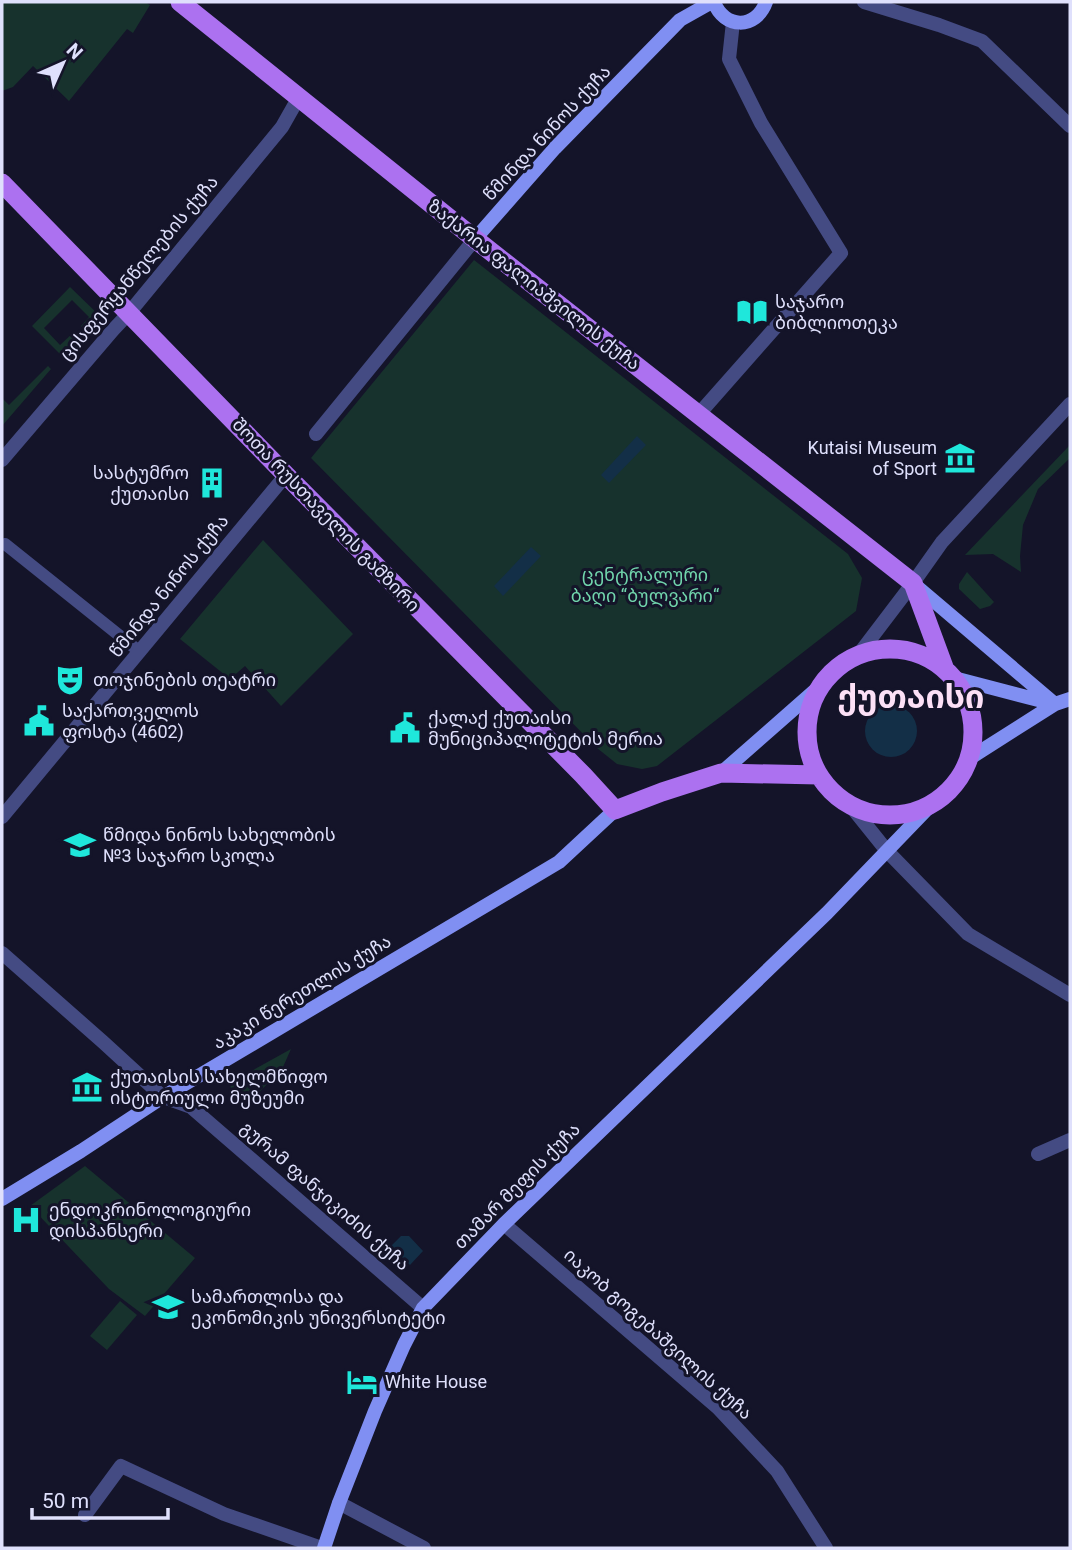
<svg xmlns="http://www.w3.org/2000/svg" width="1072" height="1550" viewBox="0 0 1072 1550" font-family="Roboto,'Noto Sans Georgian',sans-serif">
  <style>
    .green { fill: #17322d }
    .water { fill: #132f47 }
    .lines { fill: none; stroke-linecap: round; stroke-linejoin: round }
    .pedestrian { stroke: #444b83; stroke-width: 12 }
    .minor { stroke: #444b83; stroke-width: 14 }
    .tertiary { stroke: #444b83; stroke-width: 14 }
    .secondary { stroke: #808ff2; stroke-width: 14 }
    .primary { stroke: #ac71f0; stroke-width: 19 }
    .labels { text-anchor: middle; stroke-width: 6; stroke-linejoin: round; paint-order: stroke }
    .street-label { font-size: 18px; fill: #dfe0fc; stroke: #141429 }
    .poi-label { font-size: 18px; fill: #dfe0fc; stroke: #141429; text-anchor: start }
    .park-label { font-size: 18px; fill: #71d5ac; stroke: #141429 }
    .town-label { font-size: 32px; font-weight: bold; fill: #fce0f6; stroke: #141429 }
  </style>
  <rect width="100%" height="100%" fill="#141429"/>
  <path class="green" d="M2,2H145L150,5L133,33L127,29L69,101L33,66L13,87L2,91Z
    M474,260L848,554L862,578L856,611L657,766L642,769L617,764L597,748L311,458Z
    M70,287L101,317L86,332L81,326L89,317L72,300L44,328L60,345L73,333L79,339L62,356L32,326Z
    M48,366L51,369L2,426V398L9,405Z
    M1070,445V458L1038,489L1023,525L1020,556L1021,572L993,554L965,555Z
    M263,540L353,634L281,706L245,666L230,679L180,639Z
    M967,572L994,602L990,606L980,609L959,589V584Z
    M291,1049L283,1067L242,1111L232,1096L230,1083Z
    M85,1166L195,1258L145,1316L109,1289L30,1206Z
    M120,1301L137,1315L107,1350L90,1336Z"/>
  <path class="water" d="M637,436L646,445L609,483L601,475Z
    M531,547L541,556L503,596L494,586Z
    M865 731a26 26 0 1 1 52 0a26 26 0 1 1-52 0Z
    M401,1236H409L423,1251L410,1265L391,1246Z"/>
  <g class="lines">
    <path class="pedestrian" d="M5,544L140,652"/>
    <path class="minor" d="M864,2L939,25L982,41L1070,126
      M698,415L841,253L761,123L729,59L733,22
      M316,434L475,239
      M2,460L113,330L129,313L282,127L299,97
      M859,654L913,583L942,542L1070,404
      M2,817L286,475
      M2,953L103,1042L163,1097L191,1107L423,1308
      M1038,1154L1070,1140
      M504,1224L718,1408L777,1471L826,1548
      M339,1503L424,1548
      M85,1515L121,1466L224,1514L322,1548"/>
    <path class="tertiary" d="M850,805L887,851L968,934L1070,995"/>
    <path class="secondary" d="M714,2C724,29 756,30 766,2
      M475,239L555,148L680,20L712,2
      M915,585L1055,704
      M954,678L1050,703
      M970,758L1055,704L1070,699
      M721,773L820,686
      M2,1199L81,1151L163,1097L559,862L615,810
      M324,1548L339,1503L375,1411L404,1345L423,1308L504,1224L827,913L933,803"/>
    <path class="primary" d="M180,2L475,239L913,583L944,667
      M2,183L286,475L583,775L615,810L662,792L721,773L819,775
      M807 732a83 83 0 1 1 166 0a83 83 0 1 1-166 0Z"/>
  </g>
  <defs>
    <g id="library-bare" transform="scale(2.415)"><path d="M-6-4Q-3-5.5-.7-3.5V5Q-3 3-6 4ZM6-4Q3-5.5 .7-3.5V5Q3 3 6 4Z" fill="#1fe7db" stroke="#141429" stroke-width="2.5" paint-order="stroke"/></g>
    <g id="museum-bare" transform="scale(2.415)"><path d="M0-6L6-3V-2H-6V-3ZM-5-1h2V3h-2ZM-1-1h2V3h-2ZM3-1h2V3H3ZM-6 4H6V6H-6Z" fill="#1fe7db" stroke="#141429" stroke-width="2.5" paint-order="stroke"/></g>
    <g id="building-bare" transform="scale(2.415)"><path d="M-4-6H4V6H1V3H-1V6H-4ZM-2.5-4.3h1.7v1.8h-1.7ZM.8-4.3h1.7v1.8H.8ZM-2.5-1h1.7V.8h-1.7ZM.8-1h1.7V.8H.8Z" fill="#1fe7db" stroke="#141429" stroke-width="2.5" paint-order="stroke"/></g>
    <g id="theatre-bare" transform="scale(2.415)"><path d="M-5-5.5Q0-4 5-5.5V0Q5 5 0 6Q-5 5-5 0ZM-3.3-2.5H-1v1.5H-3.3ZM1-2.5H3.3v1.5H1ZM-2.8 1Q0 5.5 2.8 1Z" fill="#1fe7db" stroke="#141429" stroke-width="2.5" paint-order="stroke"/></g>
    <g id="civic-bare" transform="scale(2.415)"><path d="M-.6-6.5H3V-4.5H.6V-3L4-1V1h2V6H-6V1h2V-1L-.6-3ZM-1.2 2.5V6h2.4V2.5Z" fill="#1fe7db" stroke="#141429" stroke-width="2.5" paint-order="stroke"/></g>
    <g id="school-bare" transform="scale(2.415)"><path d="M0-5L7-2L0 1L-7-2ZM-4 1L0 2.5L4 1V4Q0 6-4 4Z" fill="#1fe7db" stroke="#141429" stroke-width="2.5" paint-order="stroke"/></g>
    <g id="hospital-bare" transform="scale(2.415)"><path d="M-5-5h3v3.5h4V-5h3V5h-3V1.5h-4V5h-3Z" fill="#1fe7db" stroke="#141429" stroke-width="2.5" paint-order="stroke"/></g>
    <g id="university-bare" transform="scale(2.415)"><path d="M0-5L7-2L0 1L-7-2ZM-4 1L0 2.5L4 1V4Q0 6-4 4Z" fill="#1fe7db" stroke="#141429" stroke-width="2.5" paint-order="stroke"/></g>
    <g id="hotel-bare" transform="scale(2.415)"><path d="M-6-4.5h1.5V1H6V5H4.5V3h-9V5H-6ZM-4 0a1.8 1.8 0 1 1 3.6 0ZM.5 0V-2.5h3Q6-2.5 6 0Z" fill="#1fe7db" stroke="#141429" stroke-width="2.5" paint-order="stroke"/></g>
  </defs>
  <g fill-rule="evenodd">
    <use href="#library-bare" x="752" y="312"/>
    <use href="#museum-bare" x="960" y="458"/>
    <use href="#building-bare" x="212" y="483"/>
    <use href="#theatre-bare" x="70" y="680"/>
    <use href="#civic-bare" x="39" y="721"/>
    <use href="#civic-bare" x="405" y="728"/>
    <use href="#school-bare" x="80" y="845"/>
    <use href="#museum-bare" x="87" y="1087"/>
    <use href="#hospital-bare" x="26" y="1220"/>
    <use href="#university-bare" x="168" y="1307"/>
    <use href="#hotel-bare" x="362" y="1382"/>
  </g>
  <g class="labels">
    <g class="street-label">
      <text transform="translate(547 133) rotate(-47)" y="6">წმინდა ნინოს ქუჩა</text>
      <text transform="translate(139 268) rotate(-50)" y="6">ცისფერყანწელების ქუჩა</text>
      <text transform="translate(534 285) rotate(38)" y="6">ზაქარია ფალიაშვილის ქუჩა</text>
      <text transform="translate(326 515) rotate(46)" y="6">შოთა რუსთაველის გამზირი</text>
      <text transform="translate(169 586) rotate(-51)" y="6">წმინდა ნინოს ქუჩა</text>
      <text transform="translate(302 992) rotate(-31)" y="6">აკაკი წერეთლის ქუჩა</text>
      <text transform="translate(517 1186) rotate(-45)" y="6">თამარ მეფის ქუჩა</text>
      <text transform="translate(325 1196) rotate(41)" y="6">გურამ ფანჯიკიძის ქუჩა</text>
      <text transform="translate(658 1334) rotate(42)" y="6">იაკობ გოგებაშვილის ქუჩა</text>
    </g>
    <g class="poi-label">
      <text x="775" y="308">საჯარო<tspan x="775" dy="21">ბიბლიოთეკა</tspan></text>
      <text x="937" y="454" text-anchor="end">Kutaisi Museum<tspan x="937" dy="21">of Sport</tspan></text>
      <text x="189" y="479" text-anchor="end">სასტუმრო<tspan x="189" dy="21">ქუთაისი</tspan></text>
      <text x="93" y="686">თოჯინების თეატრი</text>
      <text x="62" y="717">საქართველოს<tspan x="62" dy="21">ფოსტა (4602)</tspan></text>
      <text x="428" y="724">ქალაქ ქუთაისი<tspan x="428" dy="21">მუნიციპალიტეტის მერია</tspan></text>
      <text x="103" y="841">წმიდა ნინოს სახელობის<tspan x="103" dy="21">№3 საჯარო სკოლა</tspan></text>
      <text x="110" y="1083">ქუთაისის სახელმწიფო<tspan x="110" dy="21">ისტორიული მუზეუმი</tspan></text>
      <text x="49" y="1216">ენდოკრინოლოგიური<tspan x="49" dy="21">დისპანსერი</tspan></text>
      <text x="191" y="1303">სამართლისა და<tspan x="191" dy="21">ეკონომიკის უნივერსიტეტი</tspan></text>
      <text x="385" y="1388">White House</text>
    </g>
    <g class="park-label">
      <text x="645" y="581">ცენტრალური<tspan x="645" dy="21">ბაღი “ბულვარი“</tspan></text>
    </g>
    <g class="town-label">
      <text x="911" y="708">ქუთაისი</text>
    </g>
  </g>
  <rect width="1072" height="1550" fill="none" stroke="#dfe0fc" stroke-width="7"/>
  <g transform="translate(63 63) rotate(45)" stroke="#141429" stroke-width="5" paint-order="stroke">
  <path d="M0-5L12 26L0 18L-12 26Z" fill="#dfe0fc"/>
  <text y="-10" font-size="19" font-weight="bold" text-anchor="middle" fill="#dfe0fc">N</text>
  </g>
  <path d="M32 1508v10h136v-10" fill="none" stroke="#dfe0fc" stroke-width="3.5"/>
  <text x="42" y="1508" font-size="21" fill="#dfe0fc" stroke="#141429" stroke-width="5" paint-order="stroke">50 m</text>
</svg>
